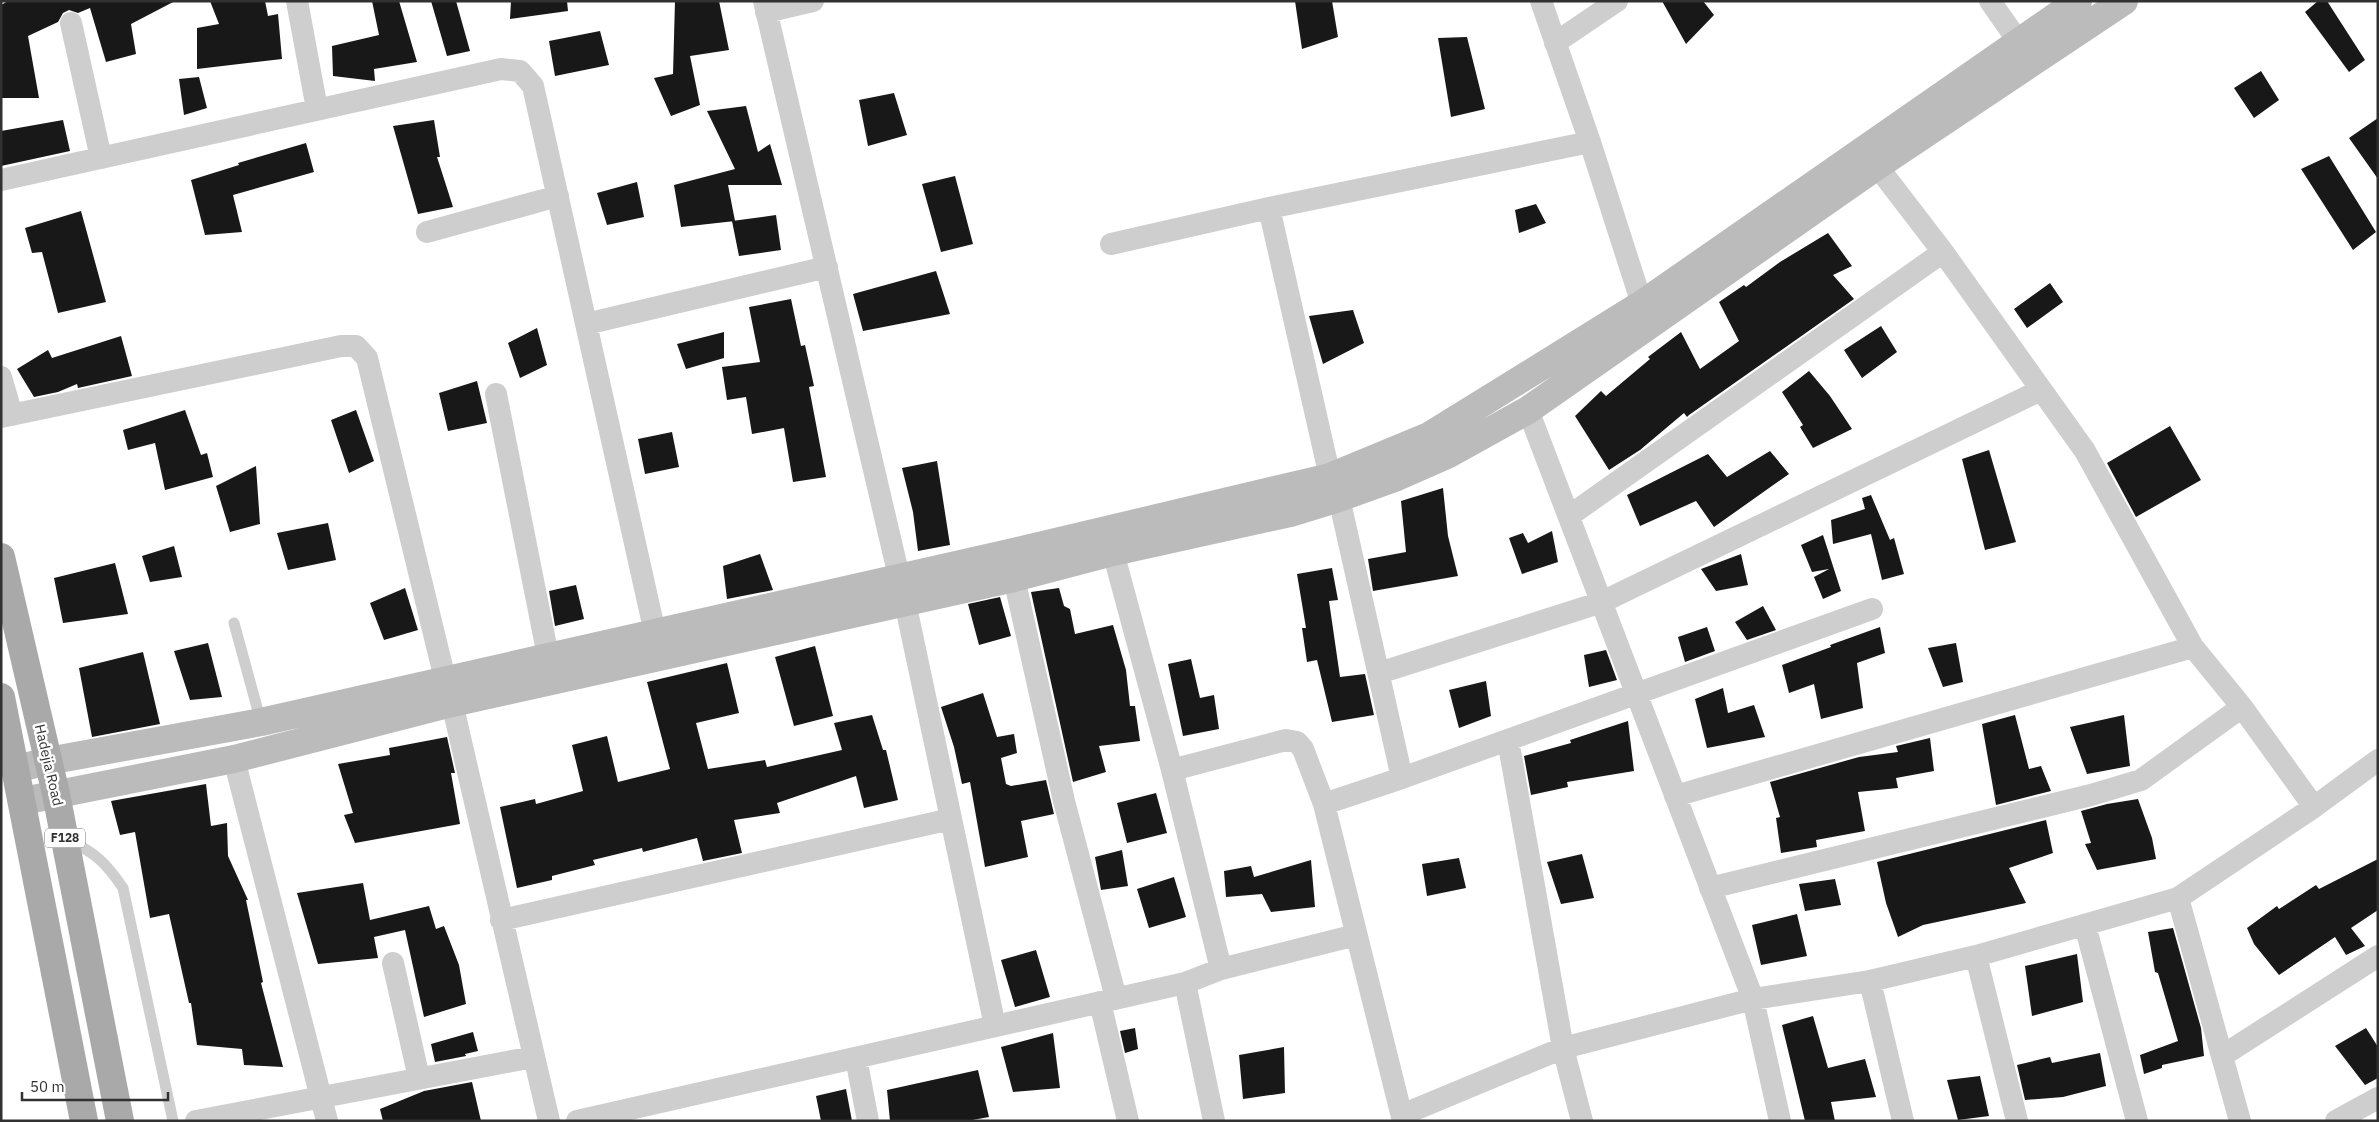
<svg xmlns="http://www.w3.org/2000/svg" width="2379" height="1122" viewBox="0 0 2379 1122" font-family="'IBM Plex Sans',sans-serif">
  <style>
    .building { fill: #181818 }
    .lines { fill: none; stroke-linecap: round; stroke-linejoin: round }
    .lane { stroke: #cecece; stroke-width: 11 }
    .street { stroke: #cecece; stroke-width: 22 }
    .secondary { stroke: #bbb; stroke-width: 28 }
    .primary { stroke: #a9a9a9; stroke-width: 28 }
    .labels { text-anchor: middle; stroke-width: 5; stroke-linejoin: round; paint-order: stroke }
    .shield { fill: #fff; stroke: #6f6f6f; stroke-width: 1 }
    .shield-label { font-size: 12px; font-weight: bold; fill: #313131 }
    .street-label { font-size: 14px; fill: #313131; stroke: #fff }
  </style>
  <rect width="100%" height="100%" fill="#fff"/>
  <path class="building" d="M8,1H175L131,24L136,54L106,62L90,8L78,13L69,10L63,13L58,22L28,36L39,98H1V5Z
    M210,1H265L268,16L278,14L282,59L197,69V28L219,24Z
    M372,1H399L417,62L374,69L375,81L333,76L332,46L379,35Z
    M431,1H456L470,51L447,56Z
    M511,1H567L568,11L510,19Z
    M675,1H719L729,50L690,56L700,105L671,116L654,78L673,74Z
    M1295,1H1332L1338,37L1302,49Z
    M1662,1H1703L1714,15L1686,44Z
    M2318,1H2327L2365,60L2349,72L2305,12Z
    M600,31L609,65L555,76L549,41Z
    M1467,37L1485,109L1451,117L1438,38Z
    M2261,71L2279,100L2254,118L2234,88Z
    M199,77L207,108L184,115L179,79Z
    M894,93L907,135L868,146L859,100Z
    M746,106L758,152L770,144L782,185H728L735,221L681,227L674,185L735,169L707,111Z
    M2378,118V179L2349,138Z
    M63,120L70,151L1,166V131Z
    M434,120L440,157H437L453,207L418,214L393,126Z
    M306,143L314,172L233,195L242,232L205,235L191,180L239,165L238,163Z
    M2329,156L2376,232L2353,250L2301,169Z
    M955,176L973,244L941,252L922,184Z
    M637,182L644,217L607,225L597,193Z
    M1536,204L1546,223L1519,233L1515,210Z
    M81,211L106,302L58,313L42,252L32,253L25,228Z
    M776,215L781,250L739,256L732,221Z
    M1828,233L1852,266L1833,275L1854,299L1689,415L1687,417L1684,413L1640,450L1609,470L1575,416L1601,391L1606,396L1650,359L1648,357L1681,332L1700,369L1739,341L1719,302L1744,285L1746,287L1780,262Z
    M936,271L950,314L863,331L853,294Z
    M2050,283L2063,302L2027,328L2014,309Z
    M791,299L801,346L805,345L814,386L809,387L826,477L793,482L784,428L752,434L746,397L727,400L722,367L760,362L749,307Z
    M1353,310L1364,343L1323,364L1309,316Z
    M1881,326L1897,352L1862,378L1844,350Z
    M537,328L547,365L520,378L508,343Z
    M724,332V358L686,369L677,344Z
    M121,336L132,376L78,388L77,384L58,392L34,397L17,369L48,350L52,358Z
    M1809,371L1830,396L1852,429L1813,448L1800,427L1803,425L1782,392Z
    M477,381L487,423L448,431L439,393Z
    M185,410L201,455L207,453L213,477L165,490L155,443L128,450L123,430Z
    M356,410L374,461L349,473L331,420Z
    M2170,426L2201,480L2136,517L2107,463Z
    M672,432L679,467L645,474L638,439Z
    M1989,450L2016,542L1985,550L1962,459Z
    M1770,451L1789,474L1714,527L1696,501L1640,526L1627,495L1708,454L1727,477Z
    M937,461L950,545L918,551L913,512L902,468Z
    M256,466L260,524L230,532L216,486Z
    M1443,488L1448,536L1458,576L1373,591L1368,559L1406,552L1401,501Z
    M1871,495L1890,540L1894,538L1904,574L1882,580L1871,534L1833,544L1831,520L1865,509L1862,498Z
    M328,523L336,560L288,570L277,533Z
    M1552,531L1558,562L1522,574L1509,538L1523,533L1528,543Z
    M1823,535L1841,591L1823,599L1814,577L1829,569L1812,572L1801,545Z
    M174,546L182,577L150,582L142,556Z
    M760,554L773,590L727,599L723,566Z
    M1741,554L1748,585L1716,591L1701,569Z
    M115,563L128,614L63,623L54,578Z
    M1332,568L1338,600L1329,601L1340,677L1365,674L1374,715L1332,722L1317,660L1307,662L1302,628H1306L1297,574Z
    M576,585L584,619L555,626L549,591Z
    M405,588L418,630L384,640L370,603Z
    M1059,588L1064,606L1070,609L1075,634L1113,625L1126,670L1130,706H1135L1140,741L1099,746L1106,772L1073,782L1031,592Z
    M1000,597L1011,636L979,645L968,604Z
    M1763,606L1776,630L1747,640L1735,622Z
    M1707,627L1715,651L1685,662L1678,637Z
    M1880,627L1885,653L1857,663L1863,708L1821,719L1814,684L1789,693L1782,665L1831,647L1830,645Z
    M208,643L222,697L190,700L174,651Z
    M1956,643L1963,682L1943,687L1928,648Z
    M815,646L833,716L794,726L775,657Z
    M1606,650L1617,680L1589,687L1584,655Z
    M143,652L160,724L92,737L79,668Z
    M1191,659L1200,698L1214,695L1219,729L1183,736L1168,664Z
    M727,663L739,713L696,723L708,769L765,760L767,767L842,750L834,723L872,715L883,750H886L898,800L864,808L856,776L777,803L780,813L734,820L742,853L703,861L697,838L643,852L642,848L593,860L595,865L552,876V880L517,888L500,807L535,799L536,804L583,791L572,745L607,736L618,782L670,769L647,682Z
    M1486,681L1491,716L1459,728L1449,690Z
    M1723,688L1728,713L1754,705L1765,737L1707,748L1695,699Z
    M983,693L997,737L1014,734L1017,753L1001,758L1006,784L1011,786L1046,780L1054,814L1021,821L1028,857L985,867L970,782L962,784L954,747L941,707Z
    M2015,715L2029,769L2041,766L2051,791L1996,805L1982,724Z
    M2124,715L2130,766L2087,774L2070,727Z
    M1628,721L1634,771L1567,782L1568,787L1531,795L1524,756L1571,743L1570,740Z
    M447,737L455,773H451L460,824L355,843L344,815L353,813L338,764L390,755L389,748Z
    M1930,738L1934,771L1896,778L1898,788L1858,792L1865,831L1816,840L1817,847L1781,853L1776,818L1780,817L1770,782L1859,757L1898,752L1896,746Z
    M206,784L211,826L227,823L228,856L248,900H246L263,982L261,983L283,1067L244,1065L242,1049L197,1045L191,1003H189L169,914L150,918L135,832L120,835L111,801Z
    M1156,793L1167,833L1127,843L1117,803Z
    M2138,799L2152,838L2156,859L2097,870L2085,844L2091,843L2081,811L2107,804Z
    M2046,820L2053,853L2009,868L2026,903L1923,925L1898,937L1886,903L1877,862Z
    M1122,850L1128,886L1101,890L1095,857Z
    M1582,854L1594,898L1561,904L1547,862Z
    M1459,858L1466,888L1427,896L1422,864Z
    M2378,859V910L2351,928L2365,946L2346,955L2335,937L2279,975L2254,944L2247,928L2277,906L2279,909L2316,885L2319,889Z
    M1311,860L1315,907L1271,912L1262,894L1226,897L1224,871L1251,866L1254,877Z
    M1174,877L1186,917L1149,928L1137,889Z
    M1835,879L1841,905L1805,911L1799,884Z
    M363,883L370,920L429,906L436,929L444,926L459,965L466,1004L424,1017L405,930L374,937L378,958L318,964L297,893Z
    M1797,914L1807,956L1761,965L1752,925Z
    M2173,928L2201,1028L2204,1056L2162,1065V1068L2144,1074L2140,1055L2178,1041L2158,973L2155,972L2148,932Z
    M1036,950L1050,997L1015,1007L1001,960Z
    M2077,954L2083,1002L2032,1016L2025,966Z
    M1813,1016L1828,1068L1865,1059L1876,1097L1831,1102L1835,1121H1805L1782,1025Z
    M1135,1028L1138,1049L1125,1053L1120,1031Z
    M2366,1028L2378,1047V1078L2365,1085L2335,1046Z
    M473,1032L478,1051L465,1054L466,1056L435,1062L431,1044Z
    M1053,1033L1060,1088L1013,1092L1001,1047Z
    M1284,1047L1285,1093L1243,1099L1239,1055Z
    M2100,1053L2106,1086L2063,1097L2025,1100L2017,1065L2050,1057L2052,1063Z
    M978,1070L989,1117L967,1121H890L887,1090Z
    M1980,1076L1989,1116L1958,1120L1947,1080Z
    M472,1082L481,1121H383L380,1109L424,1091Z
    M846,1089L852,1121H821L816,1096Z"/>
  <g class="lines">
    <path class="lane" d="M234,623L261,722
      M68,840C96,853 106,863 123,888L173,1121"/>
    <path class="street" d="M297,1L317,109
      M764,1L905,602L995,1026
      M1541,1L1590,142L1642,304
      M1990,1L2018,41
      M766,12L813,1
      M71,23L101,158
      M1555,43L1617,1
      M1877,166L1943,252L2085,451L2193,647L2242,707L2314,807
      M1,180L501,69L520,71L533,86L655,633
      M1269,208L1330,477
      M427,232L558,196
      M1111,244L1269,208L1590,142
      M586,324L827,267
      M1,377L12,415
      M496,394L548,656
      M1528,410L1753,999L1780,1121
      M1,417L341,346H356L367,358L445,679
      M1339,498L1402,778L1324,804L1403,1121
      M1569,516L1943,252
      M1113,552L1172,770L1221,969
      M1014,578L1064,801L1116,998
      M1379,673L1602,602L2041,390
      M452,703L549,1121
      M1508,740L1563,1048L1582,1121
      M234,759L327,1121
      M1172,770L1286,740L1297,742L1303,749L1324,804
      M1402,778L1872,609
      M1675,796L2193,647
      M1710,888L2091,795L2141,780L2242,707
      M2178,898L2240,1121
      M501,920L951,819
      M2085,925L2137,1121
      M1976,956L2017,1121
      M393,963L419,1078
      M1870,981L1903,1121
      M1185,983L1214,1121
      M1100,1002L1128,1121
      M2222,1056L2378,956
      M856,1058L868,1121
      M1402,1115L1563,1048L1753,999L1870,981L1976,956L2178,898L2314,807L2378,760
      M196,1121L533,1057
      M577,1121L1185,983L1221,969L1356,935
      M2336,1121L2378,1098"/>
    <path class="secondary" d="M16,769L48,761L261,722L1005,554L1330,477L1429,436L1642,304L2078,1
      M23,801L234,759L452,703L1014,578L1113,552L1290,513L1339,498L1397,477L1447,455L1528,410L1877,166L2124,1"/>
    <path class="primary" d="M1,557L56,794L120,1121
      M1,697L84,1121"/>
  </g>
  <g class="labels">
    <rect class="shield" x="45" y="828.5" width="40" height="19" rx="4"/>
    <g class="shield-label">
      <text x="65" y="842">F128</text>
    </g>
    <g class="street-label">
      <text transform="translate(49 765) rotate(77)" y="5">Hadejia Road</text>
    </g>
  </g>
  <rect width="2379" height="1122" fill="none" stroke="#313131" stroke-width="5"/>
  <path d="M22 1092v8h146v-8" fill="none" stroke="#313131" stroke-width="2.5"/>
  <text x="30" y="1092" font-size="15" fill="#313131" stroke="#ffffff" stroke-width="4" paint-order="stroke">50 m</text>
</svg>
